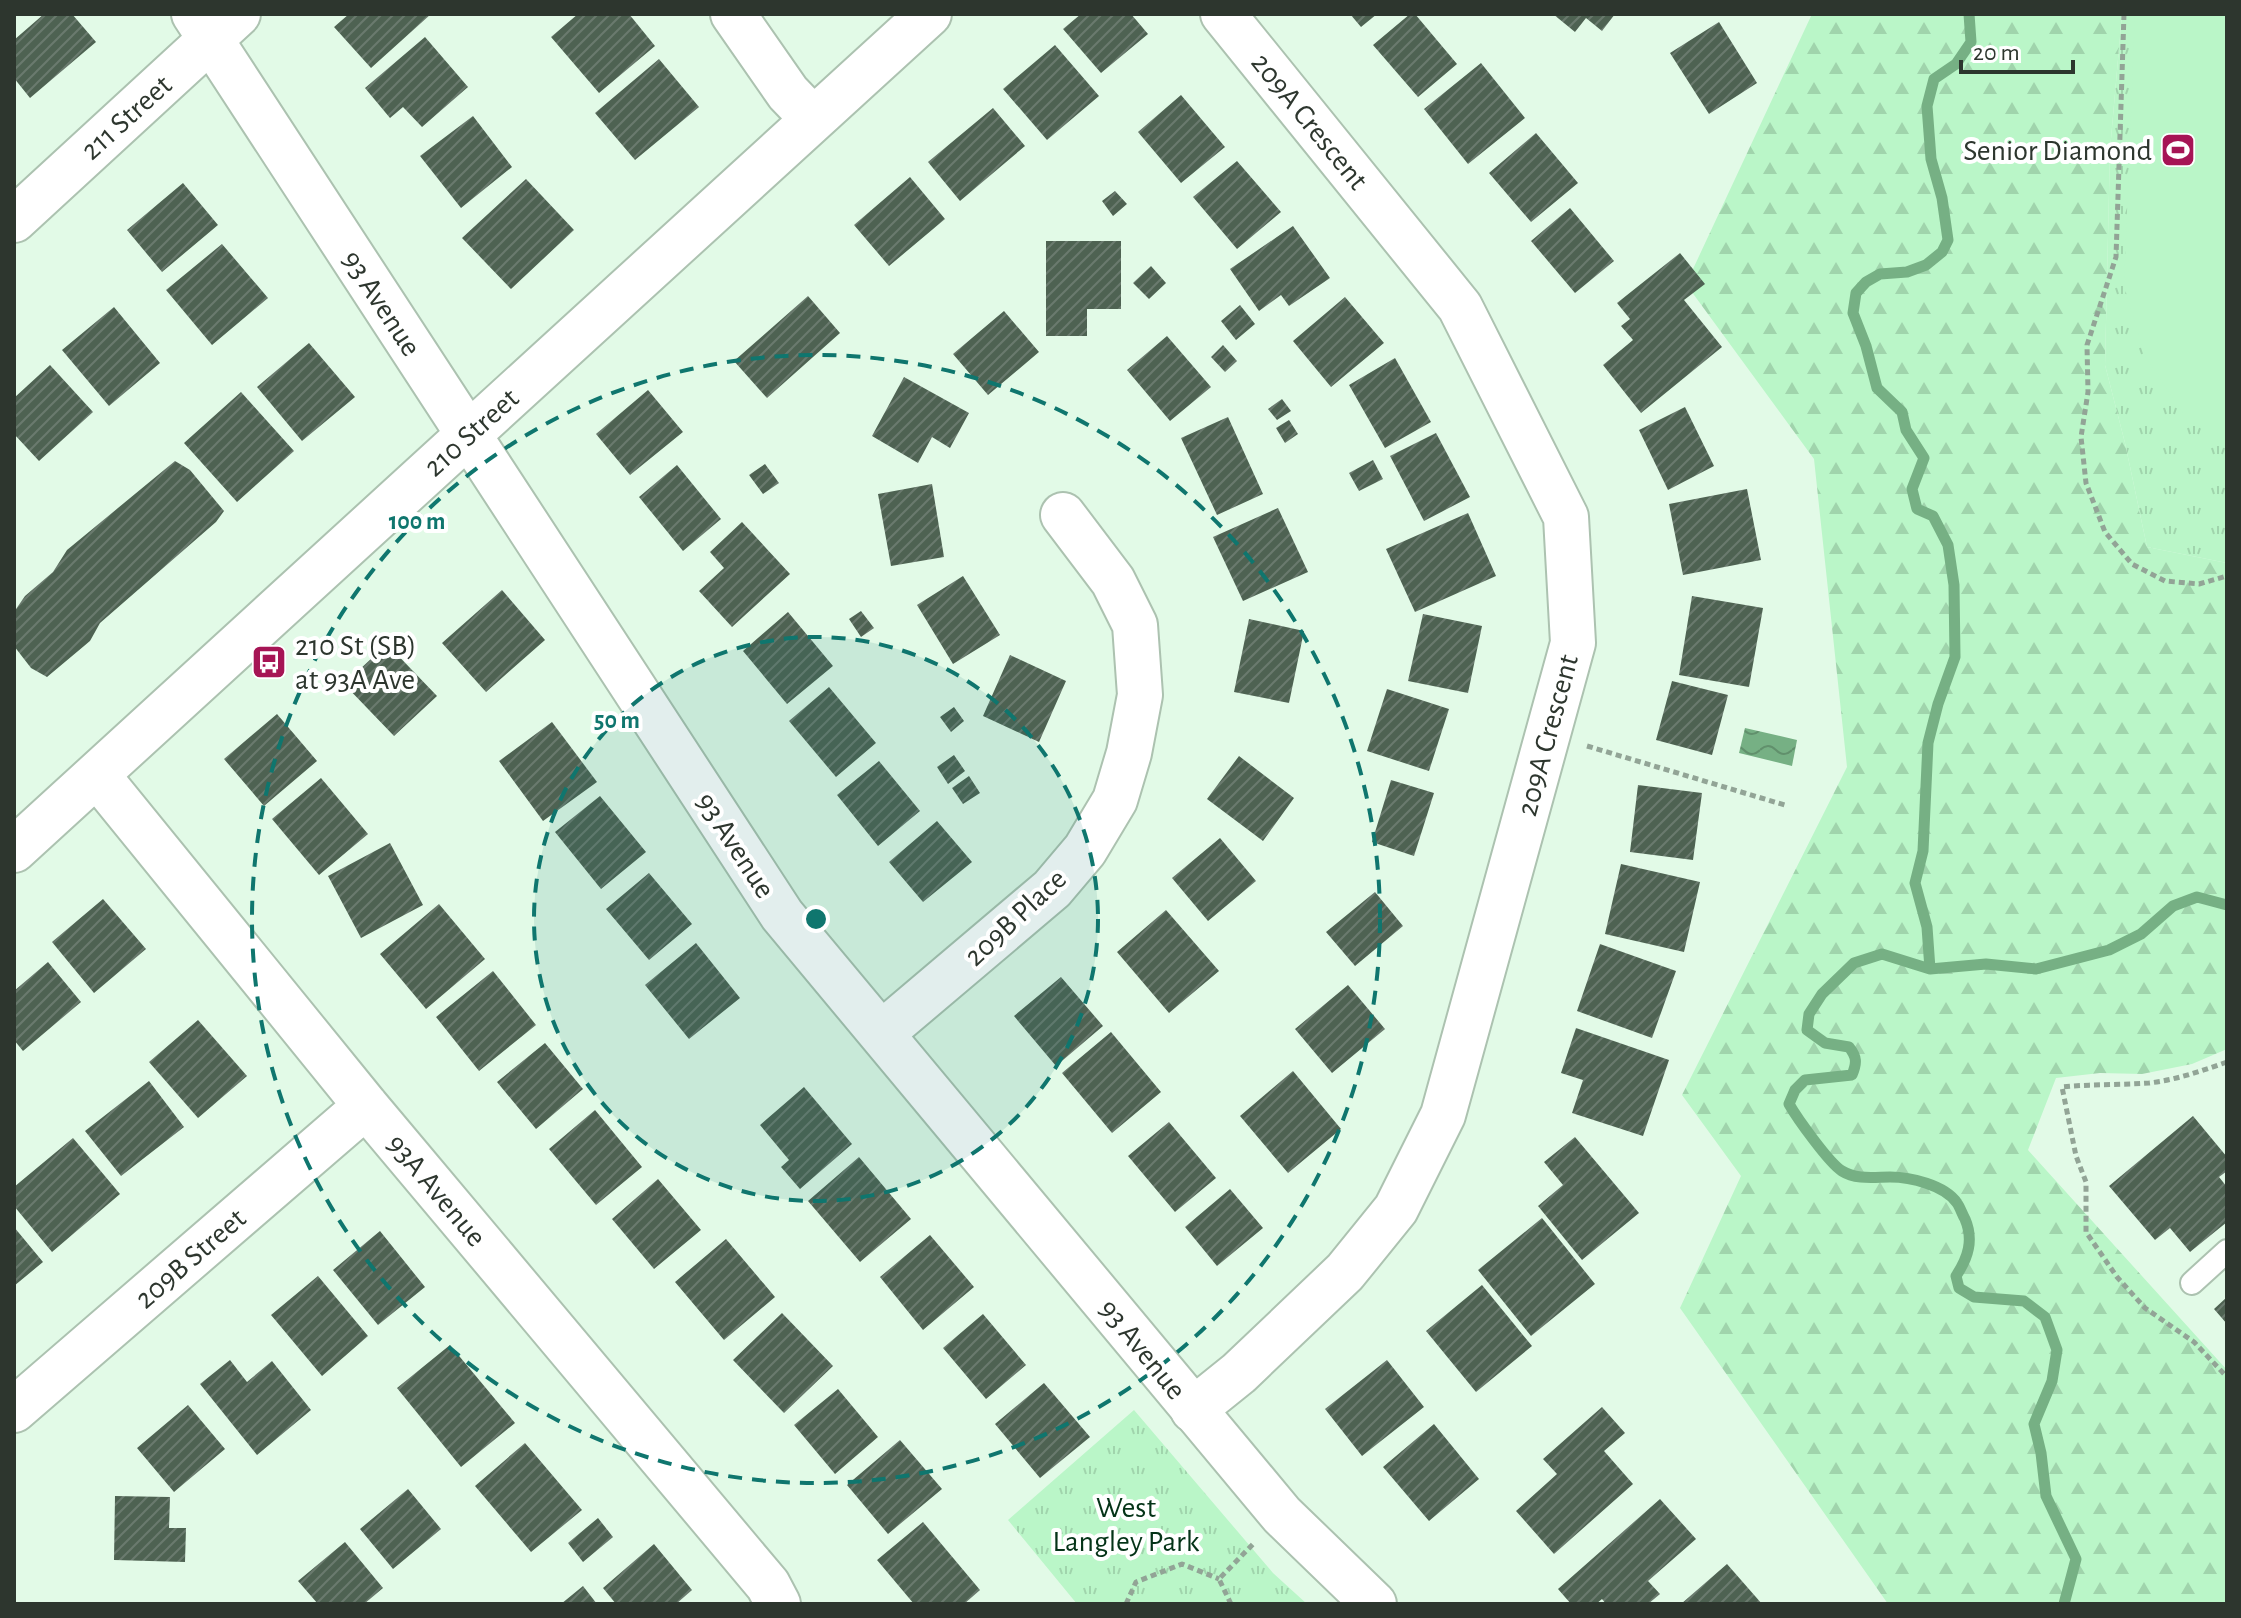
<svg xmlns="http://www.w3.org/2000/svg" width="2241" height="1618" viewBox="0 0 2241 1618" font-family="'Alegreya Sans',sans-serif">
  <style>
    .forest { fill: url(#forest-firs) }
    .park { fill: url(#park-tufts) }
    .garden { fill: #baf6c8 }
    .water { fill: url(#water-waves) }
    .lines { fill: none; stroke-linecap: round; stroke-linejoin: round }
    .stream { stroke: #76b084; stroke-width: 11 }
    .building { fill: url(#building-hatch) }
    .service-casing { stroke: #acc2b0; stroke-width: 26 }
    .minor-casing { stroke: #acc2b0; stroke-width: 48 }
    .tertiary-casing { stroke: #acc2b0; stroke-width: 48 }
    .path { stroke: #92a496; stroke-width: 5; stroke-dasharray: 6 4; stroke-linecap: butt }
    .service { stroke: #fff; stroke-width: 22 }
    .minor { stroke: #fff; stroke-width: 44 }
    .tertiary { stroke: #fff; stroke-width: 44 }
    .ring { fill: none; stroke: #0f766e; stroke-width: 4; stroke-dasharray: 14 10 }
    .labels { text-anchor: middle; stroke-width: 8; stroke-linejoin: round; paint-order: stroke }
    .street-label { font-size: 30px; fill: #2d362e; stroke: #fff }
    .poi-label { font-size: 30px; fill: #2d362e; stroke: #fff; text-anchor: end }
    .park-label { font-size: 30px; fill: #043317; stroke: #fff }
    .centre { fill: #0f766e; stroke: #fff; stroke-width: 4 }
    .ring-label { font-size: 24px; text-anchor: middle; font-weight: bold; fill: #0f766e; stroke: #fff; stroke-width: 8; stroke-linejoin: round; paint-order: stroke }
  </style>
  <defs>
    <pattern id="forest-firs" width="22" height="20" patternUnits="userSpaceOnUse" patternTransform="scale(2)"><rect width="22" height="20" fill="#baf6c8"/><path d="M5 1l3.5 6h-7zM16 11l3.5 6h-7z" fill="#a0d4ac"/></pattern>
    <pattern id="park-tufts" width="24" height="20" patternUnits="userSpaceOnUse" patternTransform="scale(2)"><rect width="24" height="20" fill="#baf6c8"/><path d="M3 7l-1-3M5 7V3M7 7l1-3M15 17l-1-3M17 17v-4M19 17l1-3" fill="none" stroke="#a0d4ac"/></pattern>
    <pattern id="water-waves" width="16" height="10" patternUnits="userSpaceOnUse" patternTransform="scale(2)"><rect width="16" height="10" fill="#76b084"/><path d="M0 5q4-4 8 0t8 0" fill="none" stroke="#61906c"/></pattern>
    <pattern id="building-hatch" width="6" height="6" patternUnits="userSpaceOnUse" patternTransform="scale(2)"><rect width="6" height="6" fill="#4e6252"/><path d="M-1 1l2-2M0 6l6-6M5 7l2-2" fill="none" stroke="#6a7a6e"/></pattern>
  </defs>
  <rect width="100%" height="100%" fill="#e2fae7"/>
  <path class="forest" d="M1812,14H2122L2110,150L2105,365L2125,443L2147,547L2227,563V1049L2192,1064L2142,1074L2100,1073L2056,1078L2028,1150L2227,1370V1604H1888L1680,1308L1741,1176L1682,1095L1847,767L1814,459L1686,284Z"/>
  <path class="park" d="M2122,14H2227V563L2147,547L2125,443L2105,365L2110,150Z
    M1134,1410L1273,1573L1307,1604H1077L1008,1520Z"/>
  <path class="garden" d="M2135,14H2227V450L2184,415L2146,358L2124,286Z"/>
  <path class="water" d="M1745,728L1797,740L1792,766L1739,753Z"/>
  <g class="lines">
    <path class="stream" d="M1930,969L1927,927L1915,883L1923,851L1928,743L1938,704L1955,657L1954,585L1948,545L1933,516L1917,509L1912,489L1924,458L1906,430L1902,412L1877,388L1866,346L1853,313L1856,293L1866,282L1880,274L1907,272L1926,265L1942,252L1948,240L1942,198L1931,159L1927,106L1934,79L1956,64L1971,42L1969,14
      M2064,1604L2076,1559L2046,1496L2041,1453L2034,1424L2052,1381L2057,1350L2045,1317L2024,1301L1974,1297L1959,1288L1956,1276C1968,1258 1974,1240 1965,1219C1962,1214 1960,1207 1957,1203C1945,1185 1910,1177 1890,1177C1875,1177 1856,1180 1842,1171C1829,1163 1797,1118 1789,1104L1795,1090L1805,1080L1852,1075C1857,1063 1857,1057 1849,1047L1825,1043L1807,1030L1809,1014L1822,994L1854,963L1882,954L1930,969L1986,964L2036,969L2109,950L2141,934L2173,906L2197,897L2227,905"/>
  </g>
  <path class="building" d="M44,14H72L96,42L30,98L14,78V40Z
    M349,14H431L371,68L334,27Z
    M578,14H629L655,46L599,93L551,37Z
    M1081,14H1131L1148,34L1101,73L1063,29Z
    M1350,14H1377L1361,27Z
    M1410,14H1415L1457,64L1418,97L1373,45Z
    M1553,14H1615L1602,31L1586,18L1575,32Z
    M1719,22L1757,83L1709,114L1670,53Z
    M425,37L468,87L422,127L403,107L390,118L365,88Z
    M1055,45L1099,96L1047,140L1003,89Z
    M659,59L699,107L635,160L595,113Z
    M1481,63L1525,118L1468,164L1424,109Z
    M1181,95L1225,147L1181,183L1138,132Z
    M993,108L1025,146L960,201L928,162Z
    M473,116L512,167L461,208L420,156Z
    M1536,133L1578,183L1531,222L1489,173Z
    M1237,161L1281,212L1237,249L1193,197Z
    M910,177L945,219L889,266L854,225Z
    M526,179L574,230L511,289L462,238Z
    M183,183L218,225L162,272L127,230Z
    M1115,191L1127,204L1113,216L1102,201Z
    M1570,208L1614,261L1575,293L1531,241Z
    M1293,226L1330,278L1289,306L1281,295L1259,311L1230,269Z
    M1046,241H1121V309H1087V336H1046Z
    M222,244L268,298L212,345L166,290Z
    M1680,253L1705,284L1684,300L1722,347L1641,413L1603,365L1633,340L1621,326L1630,319L1617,303Z
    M1151,266L1166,283L1149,299L1133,283Z
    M808,296L840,333L767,398L734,361Z
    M1345,297L1384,343L1331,387L1293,341Z
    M1240,305L1255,324L1236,340L1221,321Z
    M114,307L160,363L109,406L62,350Z
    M1004,311L1039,352L988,395L953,354Z
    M1167,336L1211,387L1170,421L1127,370Z
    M309,343L355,397L302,441L257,387Z
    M1223,345L1237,361L1225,372L1211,357Z
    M1395,358L1431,422L1385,448L1349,385Z
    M50,365L93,412L39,461L14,434V398Z
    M904,377L969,413L950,448L932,437L918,463L872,436Z
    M648,390L683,432L630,475L596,434Z
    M241,392L294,451L237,502L184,443Z
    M1282,399L1291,411L1277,420L1268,409Z
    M1685,407L1714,466L1668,490L1639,430Z
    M1228,417L1263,494L1217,515L1181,438Z
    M1289,420L1298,434L1285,443L1276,428Z
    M1436,433L1470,497L1424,521L1390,456Z
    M1373,460L1383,479L1359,491L1349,473Z
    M175,461L190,470L224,511L216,522L100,623L90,641L47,677L31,668L14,646V612L25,596L53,572L67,550Z
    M765,464L779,483L763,494L749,475Z
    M677,465L721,519L683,551L639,497Z
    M932,484L944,557L891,566L878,494Z
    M1747,489L1761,560L1683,575L1669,504Z
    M1278,508L1308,572L1243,601L1213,537Z
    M1468,513L1496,576L1415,612L1386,549Z
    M742,522L790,574L732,627L699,591L724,568L710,552Z
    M963,576L1000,635L953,664L917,605Z
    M502,590L545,640L486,692L442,643Z
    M1692,596L1763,608L1749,687L1679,675Z
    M861,611L874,628L861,637L849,619Z
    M788,612L833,666L787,704L743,651Z
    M1423,614L1482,626L1468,693L1408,681Z
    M1249,619L1304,631L1289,703L1234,692Z
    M387,644L437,696L394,736L344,684Z
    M1010,655L1066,681L1039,742L983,716Z
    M1672,681L1728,695L1712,755L1656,740Z
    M829,687L876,743L836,777L789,721Z
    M1387,689L1449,709L1429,771L1367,751Z
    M954,707L964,721L951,732L940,717Z
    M277,714L317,761L264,806L224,759Z
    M552,722L597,782L543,821L499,761Z
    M954,755L965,771L948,784L937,767Z
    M1239,756L1294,798L1263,841L1207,799Z
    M879,761L920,811L878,846L837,795Z
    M969,776L980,793L963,804L952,788Z
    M321,778L368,834L319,875L272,819Z
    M1391,780L1434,793L1414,856L1372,842Z
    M1638,785L1702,793L1693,860L1630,852Z
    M600,796L646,852L601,889L555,832Z
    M937,821L972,862L923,902L889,862Z
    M1220,838L1256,881L1208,921L1172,878Z
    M390,843L423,905L361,938L328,876Z
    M1621,864L1700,882L1684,952L1605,934Z
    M649,873L692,924L649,960L606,909Z
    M1375,892L1403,926L1355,966L1326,932Z
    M103,899L146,949L94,993L52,942Z
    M439,904L485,959L426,1009L380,954Z
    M1166,910L1219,971L1169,1013L1117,952Z
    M696,943L740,998L689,1039L645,985Z
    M1600,944L1676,971L1652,1038L1577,1011Z
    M48,962L81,1002L23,1051L14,1040V991Z
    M493,971L536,1025L479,1071L436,1017Z
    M1061,977L1103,1026L1056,1066L1014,1016Z
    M1348,985L1385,1029L1332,1073L1295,1029Z
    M198,1020L247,1076L198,1118L149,1062Z
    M1576,1028L1669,1060L1643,1136L1572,1113L1583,1080L1561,1073Z
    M1111,1032L1161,1092L1112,1133L1062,1073Z
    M545,1043L583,1089L536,1129L497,1082Z
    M1293,1071L1341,1129L1288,1173L1240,1116Z
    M149,1081L184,1127L121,1176L85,1131Z
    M804,1087L852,1144L800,1189L781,1167L789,1160L760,1125Z
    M595,1110L642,1167L596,1205L549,1149Z
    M2193,1116L2227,1157V1171L2219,1177L2227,1187V1222L2190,1252L2170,1228L2155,1240L2109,1186Z
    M1169,1122L1216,1178L1175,1212L1128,1156Z
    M1575,1137L1639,1213L1582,1260L1538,1206L1563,1185L1544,1162Z
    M73,1138L120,1194L52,1252L14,1206V1187Z
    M859,1157L911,1219L860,1262L808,1201Z
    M658,1179L701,1230L654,1269L612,1219Z
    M1230,1189L1263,1228L1217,1266L1185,1227Z
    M1542,1218L1595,1284L1531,1336L1478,1270Z
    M14,1227L43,1262L14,1286Z
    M380,1231L425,1287L378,1325L333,1270Z
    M930,1235L974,1287L923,1330L880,1277Z
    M726,1239L775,1297L724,1340L675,1282Z
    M318,1276L368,1336L322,1376L271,1315Z
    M1482,1285L1532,1346L1476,1392L1426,1331Z
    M2227,1297V1324L2214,1309Z
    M782,1313L833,1366L784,1413L733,1360Z
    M983,1314L1026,1365L986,1399L943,1348Z
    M450,1345L515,1423L461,1467L397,1388Z
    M230,1360L247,1382L272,1361L311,1410L257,1455L200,1384Z
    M1387,1360L1424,1407L1362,1456L1325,1409Z
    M1044,1383L1090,1437L1040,1478L995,1424Z
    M838,1389L878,1437L835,1474L794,1425Z
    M188,1405L225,1449L174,1492L137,1448Z
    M1602,1407L1625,1433L1604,1451L1633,1484L1554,1554L1516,1511L1557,1474L1543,1459Z
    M1434,1424L1479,1479L1429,1521L1383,1467Z
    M900,1440L942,1489L888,1534L847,1485Z
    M525,1443L582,1510L531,1552L475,1486Z
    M408,1489L441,1529L393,1569L360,1529Z
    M115,1496L170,1497L169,1528H186L185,1562L114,1560Z
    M1660,1499L1696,1539L1648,1581L1660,1594L1648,1604H1606L1602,1599L1596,1604H1571L1558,1589Z
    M598,1518L613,1537L583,1562L568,1543Z
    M923,1522L980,1590L964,1604H914L877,1560Z
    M345,1542L383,1588L364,1604H318L298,1581Z
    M654,1544L692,1590L676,1604H616L603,1588Z
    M1727,1564L1762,1604H1681Z
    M583,1586L597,1604H561Z"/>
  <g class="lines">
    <g class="service-casing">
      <path id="service" d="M2192,1283L2227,1251"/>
    </g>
    <g class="minor-casing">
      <path id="minor" d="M733,14L788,93L813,119
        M14,220L238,14
        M468,435L929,14
        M97,775L366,1106L768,1585L778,1604
        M882,1033L1052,889L1085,850L1115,800L1129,753L1140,695L1135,625L1113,581L1063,515
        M14,1410L366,1106
        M1193,1410L1239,1373L1345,1272L1396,1209L1443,1115L1573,643L1566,517L1460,307L1223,14"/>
    </g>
    <g class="tertiary-casing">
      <path id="tertiary" d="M194,14L782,915L1282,1515L1374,1604
        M14,850L468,435"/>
    </g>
    <path class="path" d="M2124,14L2116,257L2087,345L2088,392L2081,437L2086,483L2105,532L2132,564L2165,581L2199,584L2227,576
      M1587,746L1788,806
      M2227,1062C2201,1071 2176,1080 2149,1083C2121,1085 2091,1084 2062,1087L2076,1156L2086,1182V1232L2117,1277L2145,1308L2194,1342L2227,1377
      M1126,1604L1136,1582L1182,1564L1219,1579
      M1231,1604L1219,1579L1255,1542"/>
    <use href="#service" class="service"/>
    <use href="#minor" class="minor"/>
    <use href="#tertiary" class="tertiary"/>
  </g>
  <circle cx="816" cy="919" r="282" fill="#0f766e" fill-opacity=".12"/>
  <g class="ring">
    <circle cx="816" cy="919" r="282"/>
    <circle cx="816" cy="919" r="564"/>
  </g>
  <defs>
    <g id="stadium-square" transform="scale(1.8)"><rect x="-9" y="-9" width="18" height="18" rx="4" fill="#a61555" stroke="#fff"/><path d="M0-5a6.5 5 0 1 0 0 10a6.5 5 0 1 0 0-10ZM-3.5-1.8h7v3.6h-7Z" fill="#fff"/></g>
    <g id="bus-square" transform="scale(1.8)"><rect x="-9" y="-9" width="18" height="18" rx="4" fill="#a61555" stroke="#fff"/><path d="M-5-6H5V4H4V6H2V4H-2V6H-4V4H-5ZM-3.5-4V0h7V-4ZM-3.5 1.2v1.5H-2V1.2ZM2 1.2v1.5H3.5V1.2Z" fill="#fff"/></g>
  </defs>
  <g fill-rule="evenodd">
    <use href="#stadium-square" x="2178" y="150"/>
    <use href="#bus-square" x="269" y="662"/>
  </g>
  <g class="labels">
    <g class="street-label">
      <text transform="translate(126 117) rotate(-42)" y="10">211 Street</text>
      <text transform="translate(1310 121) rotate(51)" y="10">209A Crescent</text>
      <text transform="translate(382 303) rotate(57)" y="10">93 Avenue</text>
      <text transform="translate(471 432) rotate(-42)" y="10">210 Street</text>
      <text transform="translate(1547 735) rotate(-75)" y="10">209A Crescent</text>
      <text transform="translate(736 845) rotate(57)" y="10">93 Avenue</text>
      <text transform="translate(1015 917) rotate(-43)" y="10">209B Place</text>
      <text transform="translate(437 1190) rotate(50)" y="10">93A Avenue</text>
      <text transform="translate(190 1258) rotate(-41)" y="10">209B Street</text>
      <text transform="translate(1143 1349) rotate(51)" y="10">93 Avenue</text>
    </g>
    <g class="poi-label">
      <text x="2152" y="160">Senior Diamond</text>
      <text x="295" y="655" text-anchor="start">210 St (SB)<tspan x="295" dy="34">at 93A Ave</tspan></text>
    </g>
    <g class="park-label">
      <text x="1126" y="1517">West<tspan x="1126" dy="34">Langley Park</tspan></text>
    </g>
  </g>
  <circle cx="816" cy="919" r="12" class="centre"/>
  <g class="ring-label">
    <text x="417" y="529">100 m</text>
    <text x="617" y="728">50 m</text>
  </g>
  <rect width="2241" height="1618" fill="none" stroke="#2d362e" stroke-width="32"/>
  <path d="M1961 60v12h112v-12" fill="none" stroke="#2d362e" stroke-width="4"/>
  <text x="1973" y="60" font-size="24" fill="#2d362e" stroke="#ffffff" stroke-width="6" paint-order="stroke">20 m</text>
</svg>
